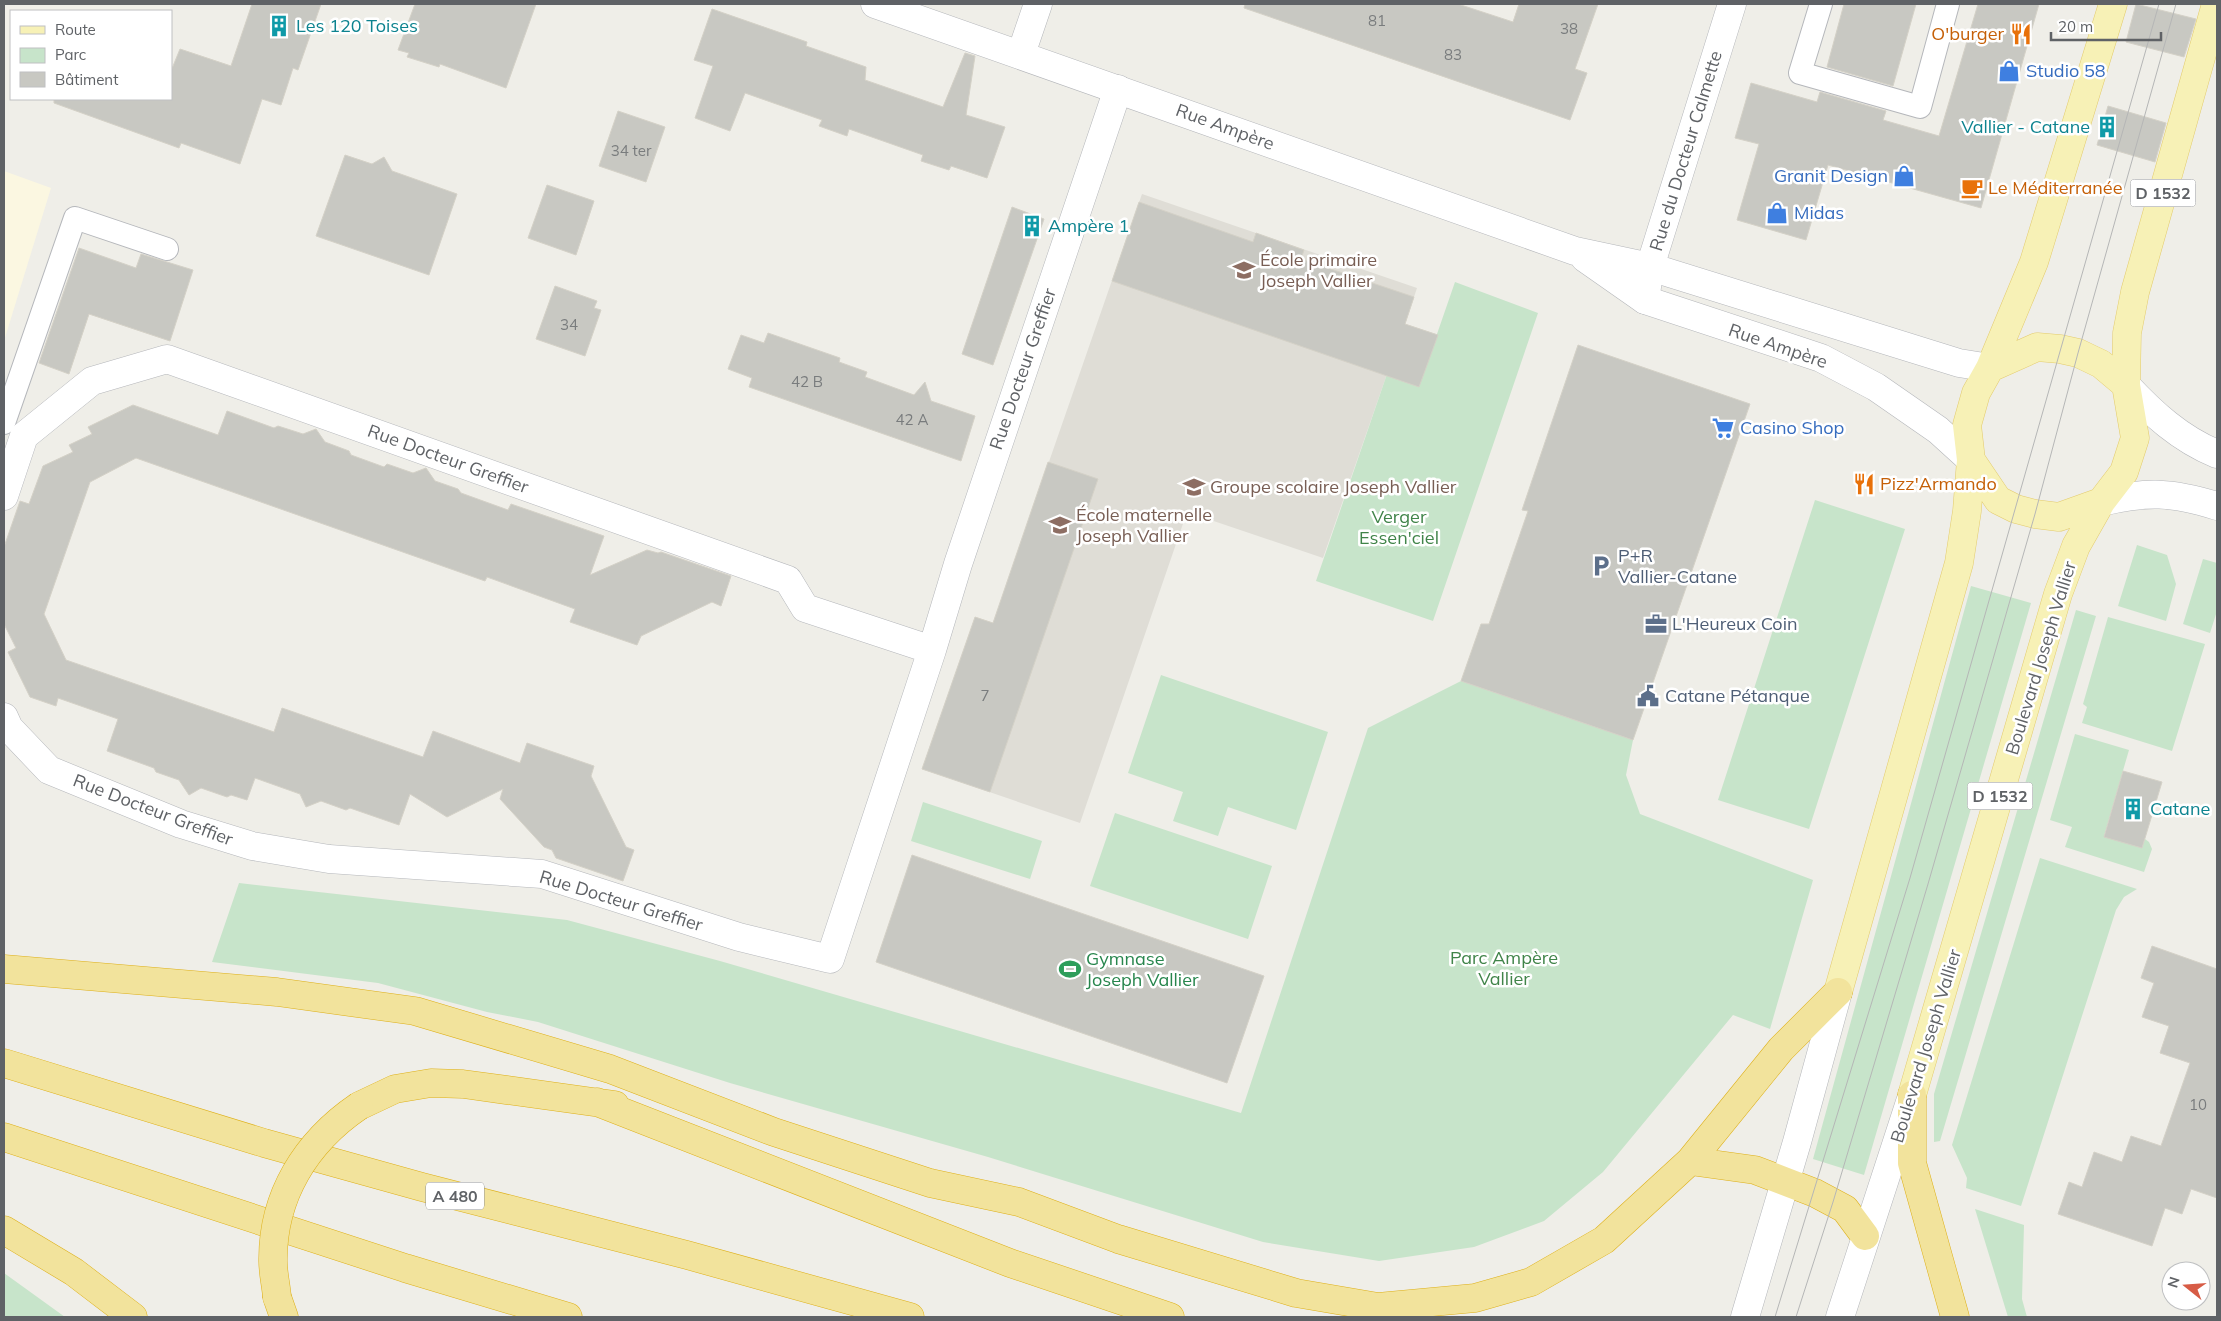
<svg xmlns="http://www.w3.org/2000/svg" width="2221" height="1321" viewBox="0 0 2221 1321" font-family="Mulish,sans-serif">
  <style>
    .commercial { fill: #fbf7e1 }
    .education { fill: #dfddd6 }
    .green { fill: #c7e4ca }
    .building { fill: #c8c8c2; stroke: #d4d1c7 }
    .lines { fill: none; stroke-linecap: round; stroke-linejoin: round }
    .lane-casing { stroke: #b5b7bb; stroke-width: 24 }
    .street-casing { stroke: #b5b7bb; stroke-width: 29 }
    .secondary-casing { stroke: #b4b6ba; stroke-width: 29 }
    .primary-casing { stroke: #e3cb6d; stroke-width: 29 }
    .highway-casing { stroke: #deb019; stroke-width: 29 }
    .lane { stroke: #fff; stroke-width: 22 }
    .street { stroke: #fff; stroke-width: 28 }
    .secondary { stroke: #fff; stroke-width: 28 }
    .primary { stroke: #f7f1b6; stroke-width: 28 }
    .highway { stroke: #f2e39c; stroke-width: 28 }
    .tram { stroke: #b5b6b6; stroke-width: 1 }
    .highway-bridge-casing { stroke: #deb019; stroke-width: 29; stroke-linecap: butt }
    .highway-bridge { stroke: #f2e39c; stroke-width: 28 }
    .labels { text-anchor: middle; stroke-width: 5; stroke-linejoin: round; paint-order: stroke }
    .number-label { font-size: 15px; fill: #797c7d }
    .shield { fill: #fff; stroke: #8f9194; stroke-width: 1 }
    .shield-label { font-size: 16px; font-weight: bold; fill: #5f6266 }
    .culture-label { font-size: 18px; fill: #0d838f; stroke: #fff; text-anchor: start }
    .food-label { font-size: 18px; fill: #c56008; stroke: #fff; text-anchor: start }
    .shop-label { font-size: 18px; fill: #366cbe; stroke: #fff; text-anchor: start }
    .street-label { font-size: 18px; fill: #5f6266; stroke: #fff }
    .education-label { font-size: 18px; fill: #785e54; stroke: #fff; text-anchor: start }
    .park-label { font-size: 18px; fill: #408449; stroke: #fff }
    .service-label { font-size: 18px; fill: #4e5e75; stroke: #fff; text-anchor: start }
    .leisure-label { font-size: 18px; fill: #27864d; stroke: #fff; text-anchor: start }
  </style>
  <rect width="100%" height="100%" fill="#efeee8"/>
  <path class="commercial" d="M4,171L51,188L4,341Z"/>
  <path class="education" d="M1142,194L1417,288L1405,324L1438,335L1419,386L1387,374L1323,558L1187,512L1080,823L922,769L975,617L993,623Z"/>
  <path class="green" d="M1455,282L1538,313L1433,621L1316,581L1387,374L1419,386Z
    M1815,500L1905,529L1809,829L1718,800Z
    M2137,545L2167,555L2176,584L2166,621L2118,606Z
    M2203,559L2217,563V611L2210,633L2183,624Z
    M1971,586L2031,603L1864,1175L1813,1159Z
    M2076,610L2096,616L1940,1141L1934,1142V1094Z
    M2108,617L2205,644L2172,751L2082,723L2087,707L2083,704Z
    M1161,675L1328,732L1296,830L1228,807L1218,836L1173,821L1183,792L1128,773Z
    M1461,681L1633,740L1626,775L1640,814L1813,880L1770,1029L1733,1015L1603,1172L1544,1221L1474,1247L1379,1261L1263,1242L988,1157L730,1083L538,1022L487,1012L378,983L212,962L239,883L567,920L720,961L1241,1113L1368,728Z
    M2075,734L2129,750L2104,836L2142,848L2145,839L2149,842L2152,849L2144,872L2065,847L2072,827L2050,820Z
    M923,802L1042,841L1030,879L911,841Z
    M1115,813L1272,866L1248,939L1090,886Z
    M2040,858L2137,889L2124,897L2116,910L2021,1206L1966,1188L1967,1178L1952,1145Z
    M1975,1209L2024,1225L2022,1299L2027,1317H2008Z
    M4,1273L65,1317H4Z"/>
  <path class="building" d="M252,4H321L298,70L293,68L281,105L262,99L240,164L181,143L179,148L54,103V99H171V71L180,49L231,66Z
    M415,4H536L506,88L440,64L439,67L407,57L409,53L398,50Z
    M1245,4H1458L1513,22L1519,4H1598L1575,69L1587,73L1570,120L1244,8Z
    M1844,4H1916L1893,86L1827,67Z
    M1978,4H2039L1981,208L1828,165L1806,240L1737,220L1759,144L1735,138L1751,83L1817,102L1820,92L1886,111L1883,120L1939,136Z
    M2136,4L2196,19L2184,57L2126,42Z
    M712,9L807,42L806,46L866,67L865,80L943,107L965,53L975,56L966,115L1005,127L987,178L951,166L949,170L921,161L923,155L849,129L847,136L819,126L822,120L745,93L730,131L695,118L713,66L694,60Z
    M2108,106L2166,123L2155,162L2097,145Z
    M618,111L665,127L646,182L599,166Z
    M345,155L372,164L384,157L392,171L457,194L429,275L316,236Z
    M547,185L594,201L576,255L528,238Z
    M1139,202L1253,242L1256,233L1304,250L1301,259L1414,297L1405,324L1438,335L1419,387L1112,281Z
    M1012,207L1044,219L993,365L962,354Z
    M79,248L136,268L141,254L193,270L170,341L89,314L69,374L39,363Z
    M555,286L597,301L594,308L601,310L585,356L536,339Z
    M768,333L840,358L839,362L867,372L865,377L914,395L925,382L931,401L975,416L961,461L749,387L752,378L728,369L741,335L764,343Z
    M1578,345L1750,404L1633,740L1461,681L1481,624H1489L1528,511L1522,510Z
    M133,405L218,435L227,411L274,428L278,426L303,434L316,429L325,442L349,451L351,455L384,467L387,464L413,473L426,468L435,481L458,489L461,493L508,510L511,504L604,536L590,575L647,550L658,553L661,552L731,576L721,606L712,602L641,636L637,645L570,622L575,609L487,577L485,581L136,458L90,482L44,614L66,660L274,732L282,708L423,757L433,731L520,763L527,743L594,766L591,776L626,847L634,850L623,881L556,858L552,850L544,847L500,799L503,789L447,817L410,794L399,825L350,808L346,810L321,801L306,807L300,794L255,778L247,800L231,795L227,797L201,788L189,795L179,780L156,772L154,768L107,751L118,719L58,698L56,706L30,697L8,652L16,648L4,624V547L20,501L29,504L43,466L73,452L69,445L92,434L88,427Z
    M1048,462L1098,479L990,792L922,769L975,617L993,623Z
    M2123,771L2162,782L2142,848L2104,837Z
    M912,855L1264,976L1227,1083L876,962Z
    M2152,946L2217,969V1198L2191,1189L2182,1214L2165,1208L2152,1246L2058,1214L2069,1182L2082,1187L2094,1152L2122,1162L2131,1136L2161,1146L2190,1063L2160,1053L2169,1026L2142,1017L2154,983L2141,978Z"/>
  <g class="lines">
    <g class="lane-casing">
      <path id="lane" d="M1821,4L1800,73L1920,107L1948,4
        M4,423L75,218L167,249"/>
    </g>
    <g class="street-casing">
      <path id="street" d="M1645,300L1650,267L1732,4
        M4,496L24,436L92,381L167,359L788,580L805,608L932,650
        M4,717L9,728L49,770L181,824L252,846L329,859L542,874L739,937L830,959L932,650L958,564L1118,89"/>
    </g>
    <g class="secondary-casing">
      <path id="secondary" d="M875,4L1575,251L1650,267L1959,363L1990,368
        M1021,54L1038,4
        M1585,258L1645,300L1821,358L1876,387L1938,430L1971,460
        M2126,385C2152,413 2180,439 2217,454
        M2101,502C2148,491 2171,492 2217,506
        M1745,1317L1797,1142L1838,992
        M1840,1317L1910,1102"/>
    </g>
    <g class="primary-casing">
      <path id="primary" d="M1990,368L2037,347L2060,349L2078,353L2101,364L2126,385
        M1971,460L1998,500L2016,509L2035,514L2059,517L2101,502
        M1838,992L1959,563L1967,511L1971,460L1967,425L1976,393L1990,368L2034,262L2113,4
        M1912,1095L2058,594L2076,546L2101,502L2124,472L2135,438L2126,385L2127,333L2135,292L2216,4"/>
    </g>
    <g class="highway-casing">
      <path id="highway" d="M4,969L277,992L415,1011L610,1069L774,1132L930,1183L1019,1202L1118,1239L1296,1293L1378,1307L1475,1298L1531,1282L1604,1240L1690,1161L1781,1049L1838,992
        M4,1063L264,1143L422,1187L687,1255L910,1317
        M1912,1095V1163L1955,1317
        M597,1102L1010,1263L1170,1317
        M359,1106L395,1089L431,1083L463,1084L615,1105
        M4,1137L405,1268L568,1317
        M1690,1161L1755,1170L1815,1193L1845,1209L1865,1236
        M4,1230L74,1272L133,1317
        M277,1297L284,1317"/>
    </g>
    <use href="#lane" class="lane"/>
    <use href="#street" class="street"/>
    <use href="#secondary" class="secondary"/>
    <use href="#primary" class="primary"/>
    <use href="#highway" class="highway"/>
    <path class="tram" d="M1775,1317L1910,878L2159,4
      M1796,1317L1833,1202L1928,884L2035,514L2078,353L2176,4"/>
    <g class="highway-bridge-casing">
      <path id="highway-bridge" d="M277,1297C276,1285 273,1273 273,1262C272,1196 306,1142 359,1106"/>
    </g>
    <use href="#highway-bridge" class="highway-bridge"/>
  </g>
  <defs>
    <g id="building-bare" transform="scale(1.725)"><path d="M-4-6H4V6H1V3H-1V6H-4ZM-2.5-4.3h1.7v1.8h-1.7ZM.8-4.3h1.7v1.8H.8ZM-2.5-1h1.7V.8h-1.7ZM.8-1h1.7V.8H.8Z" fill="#0f9aa8" stroke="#fff" stroke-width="2.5" paint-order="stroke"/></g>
    <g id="restaurant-bare" transform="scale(1.725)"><path d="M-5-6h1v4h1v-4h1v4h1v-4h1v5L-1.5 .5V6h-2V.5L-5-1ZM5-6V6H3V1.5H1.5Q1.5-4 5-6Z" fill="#e8710a" stroke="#fff" stroke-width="2.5" paint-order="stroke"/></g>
    <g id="shop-bare" transform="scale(1.725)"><path d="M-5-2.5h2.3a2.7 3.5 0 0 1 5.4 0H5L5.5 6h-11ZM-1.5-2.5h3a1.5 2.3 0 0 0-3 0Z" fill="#3f7fe0" stroke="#fff" stroke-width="2.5" paint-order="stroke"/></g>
    <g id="cafe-bare" transform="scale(1.725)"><path d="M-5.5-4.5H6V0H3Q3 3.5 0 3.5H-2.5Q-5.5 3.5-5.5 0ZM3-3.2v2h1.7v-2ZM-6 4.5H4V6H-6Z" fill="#e8710a" stroke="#fff" stroke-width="2.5" paint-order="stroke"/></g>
    <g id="school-bare" transform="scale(1.725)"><path d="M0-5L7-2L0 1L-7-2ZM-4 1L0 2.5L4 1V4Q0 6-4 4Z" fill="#8d6e63" stroke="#fff" stroke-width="2.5" paint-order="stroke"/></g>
    <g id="supermarket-bare" transform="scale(1.725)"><path d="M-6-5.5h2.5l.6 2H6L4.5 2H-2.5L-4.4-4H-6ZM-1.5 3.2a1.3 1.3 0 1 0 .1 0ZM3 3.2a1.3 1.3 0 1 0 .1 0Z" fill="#3f7fe0" stroke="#fff" stroke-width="2.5" paint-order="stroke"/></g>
    <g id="parking-bare" transform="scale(1.725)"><path d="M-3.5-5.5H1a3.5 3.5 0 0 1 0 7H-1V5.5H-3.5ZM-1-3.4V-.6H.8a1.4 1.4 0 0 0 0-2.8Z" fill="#5c6f8a" stroke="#fff" stroke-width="2.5" paint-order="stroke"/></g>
    <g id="office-bare" transform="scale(1.725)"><path d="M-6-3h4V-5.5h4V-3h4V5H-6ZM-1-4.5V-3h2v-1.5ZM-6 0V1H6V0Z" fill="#5c6f8a" stroke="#fff" stroke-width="2.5" paint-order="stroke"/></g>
    <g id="civic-bare" transform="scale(1.725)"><path d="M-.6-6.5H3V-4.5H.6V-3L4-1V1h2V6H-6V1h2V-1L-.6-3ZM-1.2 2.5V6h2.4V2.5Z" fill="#5c6f8a" stroke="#fff" stroke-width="2.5" paint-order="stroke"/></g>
    <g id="stadium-bare" transform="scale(1.725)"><path d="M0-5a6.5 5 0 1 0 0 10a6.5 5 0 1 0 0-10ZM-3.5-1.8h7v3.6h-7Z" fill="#2e9e5b" stroke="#fff" stroke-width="2.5" paint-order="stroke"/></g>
  </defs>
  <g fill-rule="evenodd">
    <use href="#building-bare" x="279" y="26"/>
    <use href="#restaurant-bare" x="2021" y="34"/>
    <use href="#shop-bare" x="2009" y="71"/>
    <use href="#building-bare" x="2107" y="127"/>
    <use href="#shop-bare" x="1904" y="176"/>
    <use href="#cafe-bare" x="1972" y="188"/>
    <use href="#shop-bare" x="1777" y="213"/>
    <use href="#building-bare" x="1032" y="226"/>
    <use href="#school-bare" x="1244" y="270"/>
    <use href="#supermarket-bare" x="1723" y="428"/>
    <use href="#restaurant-bare" x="1864" y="484"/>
    <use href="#school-bare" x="1194" y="487"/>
    <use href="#school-bare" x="1060" y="525"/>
    <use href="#parking-bare" x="1601" y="566"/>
    <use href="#office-bare" x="1656" y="624"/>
    <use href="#civic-bare" x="1648" y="696"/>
    <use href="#building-bare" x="2133" y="809"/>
    <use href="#stadium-bare" x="1070" y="969"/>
  </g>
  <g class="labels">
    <g class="number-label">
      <text x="1377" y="26">81</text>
      <text x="1569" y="34">38</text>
      <text x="1453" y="60">83</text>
      <text x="631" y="156">34 ter</text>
      <text x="569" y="330">34</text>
      <text x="807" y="387">42 B</text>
      <text x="912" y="425">42 A</text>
      <text x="985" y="701">7</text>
      <text x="2198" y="1110">10</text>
    </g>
    <g class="shield">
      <rect x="2130.5" y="179.5" width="65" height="27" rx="4"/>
      <rect x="1967.5" y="782.5" width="65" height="27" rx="4"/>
      <rect x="426" y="1182.5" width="58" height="27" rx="4"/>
    </g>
    <g class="shield-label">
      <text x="2163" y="199">D 1532</text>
      <text x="2000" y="802">D 1532</text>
      <text x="455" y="1202">A 480</text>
    </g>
    <g class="culture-label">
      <text x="296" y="32">Les 120 Toises</text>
      <text x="2090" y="133" text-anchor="end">Vallier - Catane</text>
      <text x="1048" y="232">Ampère 1</text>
      <text x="2150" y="815">Catane</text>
    </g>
    <g class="food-label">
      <text x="2004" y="40" text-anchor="end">O'burger</text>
      <text x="1988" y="194">Le Méditerranée</text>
      <text x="1880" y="490">Pizz'Armando</text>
    </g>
    <g class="shop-label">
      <text x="2026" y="77">Studio 58</text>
      <text x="1888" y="182" text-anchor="end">Granit Design</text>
      <text x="1794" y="219">Midas</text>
      <text x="1740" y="434">Casino Shop</text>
    </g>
    <g class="street-label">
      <text transform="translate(1225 127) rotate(20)" y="6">Rue Ampère</text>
      <text transform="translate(1686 151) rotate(-73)" y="6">Rue du Docteur Calmette</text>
      <text transform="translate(1778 346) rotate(19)" y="6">Rue Ampère</text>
      <text transform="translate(1023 369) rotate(-71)" y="6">Rue Docteur Greffier</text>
      <text transform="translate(448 459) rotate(20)" y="6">Rue Docteur Greffier</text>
      <text transform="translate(2041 658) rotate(-73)" y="6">Boulevard Joseph Vallier</text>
      <text transform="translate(153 810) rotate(21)" y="6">Rue Docteur Greffier</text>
      <text transform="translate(621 901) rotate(17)" y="6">Rue Docteur Greffier</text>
      <text transform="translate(1926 1046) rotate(-73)" y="6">Boulevard Joseph Vallier</text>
    </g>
    <g class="education-label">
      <text x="1260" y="266">École primaire<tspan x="1260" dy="21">Joseph Vallier</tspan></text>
      <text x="1210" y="493">Groupe scolaire Joseph Vallier</text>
      <text x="1076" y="521">École maternelle<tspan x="1076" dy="21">Joseph Vallier</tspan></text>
    </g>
    <g class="park-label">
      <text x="1399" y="523">Verger<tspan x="1399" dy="21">Essen'ciel</tspan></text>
      <text x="1504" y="964">Parc Ampère<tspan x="1504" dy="21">Vallier</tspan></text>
    </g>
    <g class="service-label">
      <text x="1618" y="562">P+R<tspan x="1618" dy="21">Vallier-Catane</tspan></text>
      <text x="1672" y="630">L'Heureux Coin</text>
      <text x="1665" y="702">Catane Pétanque</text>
    </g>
    <g class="leisure-label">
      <text x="1086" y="965">Gymnase<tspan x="1086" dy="21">Joseph Vallier</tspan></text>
    </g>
  </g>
  <rect width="2221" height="1321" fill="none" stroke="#5f6266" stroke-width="10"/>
  <rect x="10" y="10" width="162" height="90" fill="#ffffff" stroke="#bfc0c2"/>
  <rect x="20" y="26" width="25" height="8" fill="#f7f1b6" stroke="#bfc0c2"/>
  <text x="55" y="35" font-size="15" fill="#5f6266">Route</text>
  <rect x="20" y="48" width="25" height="15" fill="#c7e4ca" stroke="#bfc0c2"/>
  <text x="55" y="60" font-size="15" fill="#5f6266">Parc</text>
  <rect x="20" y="72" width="25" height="15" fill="#c8c8c2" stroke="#bfc0c2"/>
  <text x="55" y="85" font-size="15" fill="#5f6266">Bâtiment</text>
  <g transform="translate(2186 1286) rotate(287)"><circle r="24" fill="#ffffff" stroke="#bfc0c2"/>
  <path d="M0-4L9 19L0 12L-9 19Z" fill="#d75c46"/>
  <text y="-8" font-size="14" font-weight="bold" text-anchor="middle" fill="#5f6266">N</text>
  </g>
  <path d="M2051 32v8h110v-8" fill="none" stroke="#5f6266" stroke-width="2.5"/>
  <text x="2058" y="32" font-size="15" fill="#5f6266" stroke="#ffffff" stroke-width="4" paint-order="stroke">20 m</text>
</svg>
